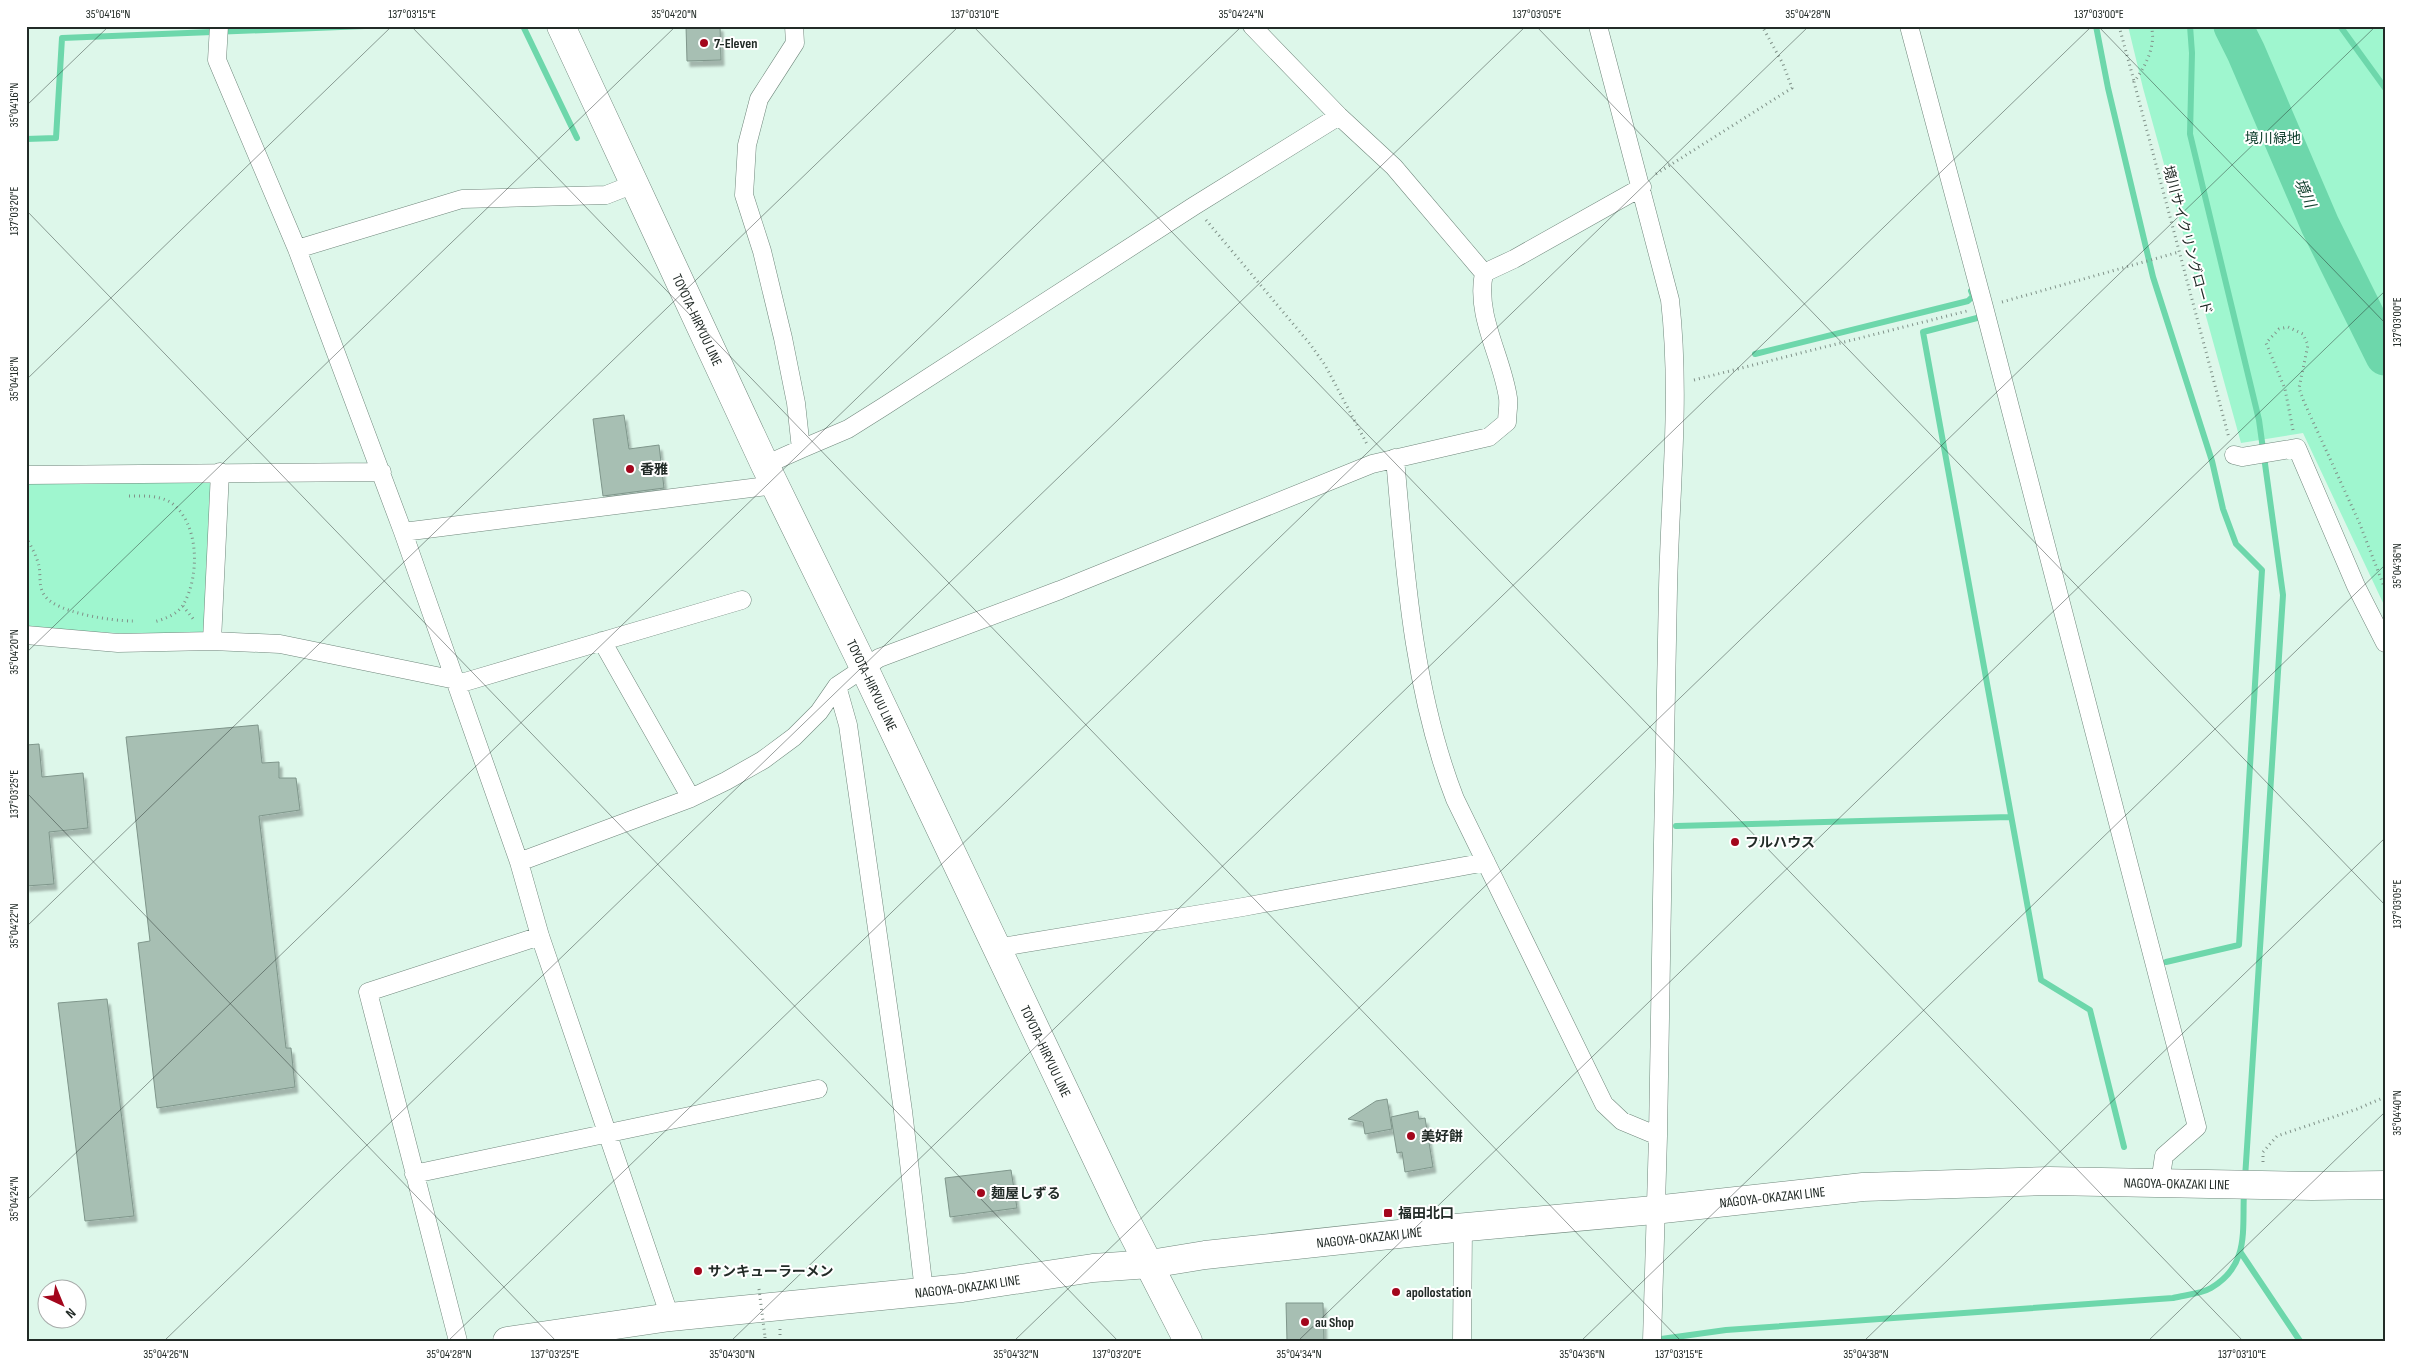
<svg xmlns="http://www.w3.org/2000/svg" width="2411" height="1367" viewBox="0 0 2411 1367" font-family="'Sofia Sans Condensed','Noto Sans JP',sans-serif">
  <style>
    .green { fill: #9ff6cf }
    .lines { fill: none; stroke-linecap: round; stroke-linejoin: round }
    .stream { stroke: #6dd7ab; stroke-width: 6 }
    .river { stroke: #6dd7ab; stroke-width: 39 }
    .building { fill: #a7bfb3; stroke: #7f968b; filter: url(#shadow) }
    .street-casing { stroke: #70877c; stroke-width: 19 }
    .primary-casing { stroke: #70877c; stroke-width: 29 }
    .path { stroke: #809289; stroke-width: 3; stroke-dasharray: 1 4; stroke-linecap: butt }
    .street { stroke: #fff; stroke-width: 18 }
    .primary { stroke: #fff; stroke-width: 28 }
    .path-bridge { stroke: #809289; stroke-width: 3; stroke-dasharray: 1 4; stroke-linecap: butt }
    .ticks { fill: none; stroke: #222b27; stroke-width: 1; stroke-opacity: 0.45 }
    .poi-dot { fill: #a3061c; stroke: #fff; stroke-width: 2 }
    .labels { text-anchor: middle; stroke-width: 4; stroke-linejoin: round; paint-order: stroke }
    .poi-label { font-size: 14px; font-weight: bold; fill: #222b27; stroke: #fff; text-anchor: start }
    .park-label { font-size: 14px; fill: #083927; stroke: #fff }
    .street-label { font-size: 14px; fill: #222b27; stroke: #fff }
    .water-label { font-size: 15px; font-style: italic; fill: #13412f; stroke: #fff }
    .neatline { fill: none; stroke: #222b27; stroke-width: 2 }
    .ticks-label { font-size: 12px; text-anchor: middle; fill: #222b27 }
  </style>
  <defs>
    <filter id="shadow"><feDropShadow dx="3" dy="5.5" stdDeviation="1" flood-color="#0004"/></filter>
  </defs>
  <rect width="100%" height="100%" fill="#ddf7ea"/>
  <path class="green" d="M2128,26H2385V607L2303,433L2241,443L2143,88Z
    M216,476L209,637L26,629V481Z"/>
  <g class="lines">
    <path class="stream" d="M523,26L577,138
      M2096,26L2108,88L2153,277L2212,461L2223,509L2236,544L2262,570L2239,945L2166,962
      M2190,26L2192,53L2190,134L2259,420L2283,595L2245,1178
      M2340,26L2385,88
      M26,139L56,138L62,38L365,26
      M1977,318L1923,332L2041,980L2090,1010L2124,1147
      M1755,354L1968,301L1973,296L1971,291
      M1676,826L2010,817
      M2241,1253L2300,1341
      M1654,1340L1726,1330L2173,1298C2184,1295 2201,1294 2211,1288C2250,1265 2242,1230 2244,1191"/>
    <path class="river" d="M2233,26L2246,52L2320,225L2385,356"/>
  </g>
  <path class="building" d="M686,26H720L721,60L687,61Z
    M624,415L629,449L659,445L664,488L603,496L593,419Z
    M258,725L262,763L279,762V778H296L300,810L259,816L286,1048H291L295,1087L157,1108L138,943L150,941L126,737Z
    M39,744L42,777L83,773L88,828L49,832L54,884L26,886V745Z
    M107,999L134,1216L85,1221L58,1003Z
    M1387,1099L1392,1129L1365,1134L1363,1122L1348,1119L1376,1101Z
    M1418,1111L1419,1119L1425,1118L1433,1167L1405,1172L1402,1152L1397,1153L1391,1117Z
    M1011,1170L1017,1208L950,1217L945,1178Z
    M1286,1303H1323L1324,1341H1287Z"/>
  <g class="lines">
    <g class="street-casing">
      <path id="street" d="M219,26L217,60L297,249L403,532L519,862L540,936L670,1317
        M1252,26L1339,116L1394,167L1484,273
        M1598,26L1670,300C1681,396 1670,493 1668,589C1664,771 1661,954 1658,1136L1652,1341
        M1909,26L1984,307L2197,1127L2164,1156L2160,1183
        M297,249L462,199L606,195L634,184
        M1484,273L1514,259L1642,187
        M801,449L848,429L883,407L1194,206L1339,116
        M2234,455L2242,457L2297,448L2356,586L2385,643
        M1395,458C1405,572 1413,691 1455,799L1604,1104L1622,1121L1658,1136
        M765,465L801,449L796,403L783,338L762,251L744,195L747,145L759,99L795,43L794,26
        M26,475L382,472
        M403,532L775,485
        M26,635L118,643L212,641L280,644L456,680
        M212,641L220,472
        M602,641L691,798
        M458,684L742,600
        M837,686L848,725L903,1111L924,1291
        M519,862L691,798L726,781L763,760L794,737L819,712L837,686L879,658L1060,590L1372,464L1489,437L1507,422C1507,414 1509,406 1508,398C1502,356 1475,316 1484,273
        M996,948L1243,907L1486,862
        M414,1174L818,1089
        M458,1341L368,992L540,936
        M1462,1341L1463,1227"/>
    </g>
    <g class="primary-casing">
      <g id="primary">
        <path id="s1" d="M561,26L765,465L857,653L1124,1216L1188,1341"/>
        <path id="s2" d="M507,1341L670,1317L962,1288L1093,1268L1150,1264L1205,1255L1445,1229L1654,1210L1863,1187L2049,1181L2312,1186L2385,1185"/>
      </g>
    </g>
    <path class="path" d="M2119,26L2134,81
      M2151,26C2157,45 2145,67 2134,82L2229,438
      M1656,174L1792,88L1783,64L1762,26
      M1206,220L1310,344L1325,365L1368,446
      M2002,302L2179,252
      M1694,380L1967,311
      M2293,430L2285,389L2266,343L2279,329L2288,327L2303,334L2308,345L2299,388L2304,402L2359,522L2385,589
      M129,496C143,496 158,495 170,502C200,522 200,577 183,605C177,615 164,619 154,622
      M26,537C31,546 37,557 39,566C41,576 38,587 45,596C57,613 112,621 133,621
      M183,606L194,620
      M2263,1162V1152L2277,1136L2357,1109L2385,1097
      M780,1329V1341
      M765,1337V1341"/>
    <use href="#street" class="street"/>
    <use href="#primary" class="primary"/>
    <path class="path-bridge" d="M759,1289L765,1337"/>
  </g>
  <path class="ticks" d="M411,26L1681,1341M973,26L2243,1341M1536,26L2385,905M2098,26L2385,323M26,106L109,26M26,210L1118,1341M26,380L392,26M26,653L676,26M26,792L556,1341M26,927L959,26M26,1201L1242,26M164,1341L1526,26M448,1341L1809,26M731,1341L2092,26M1014,1341L2376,26M1298,1341L2385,291M1581,1341L2385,565M1864,1341L2385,838M2148,1341L2385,1112"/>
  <g class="poi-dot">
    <circle cx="704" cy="43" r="5"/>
    <circle cx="630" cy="469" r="5"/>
    <circle cx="1735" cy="842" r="5"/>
    <circle cx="1411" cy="1136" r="5"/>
    <circle cx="981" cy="1193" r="5"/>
    <rect x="1383" y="1208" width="10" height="10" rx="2.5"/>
    <circle cx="698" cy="1271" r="5"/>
    <circle cx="1396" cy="1292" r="5"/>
    <circle cx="1305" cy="1322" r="5"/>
  </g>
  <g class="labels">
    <g class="poi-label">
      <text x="714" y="48">7-Eleven</text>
      <text x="640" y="474">香雅</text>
      <text x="1745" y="847">フルハウス</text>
      <text x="1421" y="1141">美好餅</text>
      <text x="991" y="1198">麺屋しずる</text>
      <text x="1398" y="1218">福田北口</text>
      <text x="708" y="1276">サンキューラーメン</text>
      <text x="1406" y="1297">apollostation</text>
      <text x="1315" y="1327">au Shop</text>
    </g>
    <g class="park-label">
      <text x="2273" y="143">境川緑地</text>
    </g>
    <g class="street-label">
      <text transform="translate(2188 240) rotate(75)" y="5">境川サイクリングロード</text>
      <text dy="5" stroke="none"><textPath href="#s1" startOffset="324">TOYOTA-HIRYUU LINE</textPath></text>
      <text dy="5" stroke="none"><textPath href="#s1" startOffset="729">TOYOTA-HIRYUU LINE</textPath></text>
      <text dy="5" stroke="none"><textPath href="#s1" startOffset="1134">TOYOTA-HIRYUU LINE</textPath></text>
      <text dy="5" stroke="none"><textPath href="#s2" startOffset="1679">NAGOYA-OKAZAKI LINE</textPath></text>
      <text dy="5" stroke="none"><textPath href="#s2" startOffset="1274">NAGOYA-OKAZAKI LINE</textPath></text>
      <text dy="5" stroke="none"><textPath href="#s2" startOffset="869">NAGOYA-OKAZAKI LINE</textPath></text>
      <text dy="5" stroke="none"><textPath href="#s2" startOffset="464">NAGOYA-OKAZAKI LINE</textPath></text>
    </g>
    <g class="water-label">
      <text transform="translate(2305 193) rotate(66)" y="5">境川</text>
    </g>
  </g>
  <rect width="2411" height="1367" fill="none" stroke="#ffffff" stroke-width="55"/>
  <g transform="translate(62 1304) rotate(136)"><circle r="24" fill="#ffffff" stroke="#a7aaa9"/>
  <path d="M0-4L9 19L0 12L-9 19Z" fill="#a3061c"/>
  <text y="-8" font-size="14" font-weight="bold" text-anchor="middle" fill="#222b27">N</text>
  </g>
  <rect x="28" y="28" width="2356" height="1312" class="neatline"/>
  <g class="ticks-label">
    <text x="108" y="18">35°04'16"N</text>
    <text x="412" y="18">137°03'15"E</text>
    <text x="674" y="18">35°04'20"N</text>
    <text x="975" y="18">137°03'10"E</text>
    <text x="1241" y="18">35°04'24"N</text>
    <text x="1537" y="18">137°03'05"E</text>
    <text x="1808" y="18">35°04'28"N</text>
    <text x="2099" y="18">137°03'00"E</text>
    <text transform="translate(14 105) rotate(-90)" y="4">35°04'16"N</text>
    <text transform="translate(14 211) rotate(-90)" y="4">137°03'20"E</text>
    <text transform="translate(2397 322) rotate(-90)" y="4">137°03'00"E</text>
    <text transform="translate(14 379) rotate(-90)" y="4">35°04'18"N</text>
    <text transform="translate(2397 566) rotate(-90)" y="4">35°04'36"N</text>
    <text transform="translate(14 652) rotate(-90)" y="4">35°04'20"N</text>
    <text transform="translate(14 794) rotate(-90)" y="4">137°03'25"E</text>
    <text transform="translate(2397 904) rotate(-90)" y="4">137°03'05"E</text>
    <text transform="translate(14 926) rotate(-90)" y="4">35°04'22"N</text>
    <text transform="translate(2397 1113) rotate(-90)" y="4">35°04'40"N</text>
    <text transform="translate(14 1199) rotate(-90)" y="4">35°04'24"N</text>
    <text x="166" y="1358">35°04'26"N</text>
    <text x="449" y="1358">35°04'28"N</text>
    <text x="555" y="1358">137°03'25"E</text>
    <text x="732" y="1358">35°04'30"N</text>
    <text x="1016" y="1358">35°04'32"N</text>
    <text x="1117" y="1358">137°03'20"E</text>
    <text x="1299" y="1358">35°04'34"N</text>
    <text x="1582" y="1358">35°04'36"N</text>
    <text x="1679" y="1358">137°03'15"E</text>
    <text x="1866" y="1358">35°04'38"N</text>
    <text x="2242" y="1358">137°03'10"E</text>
  </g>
</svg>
